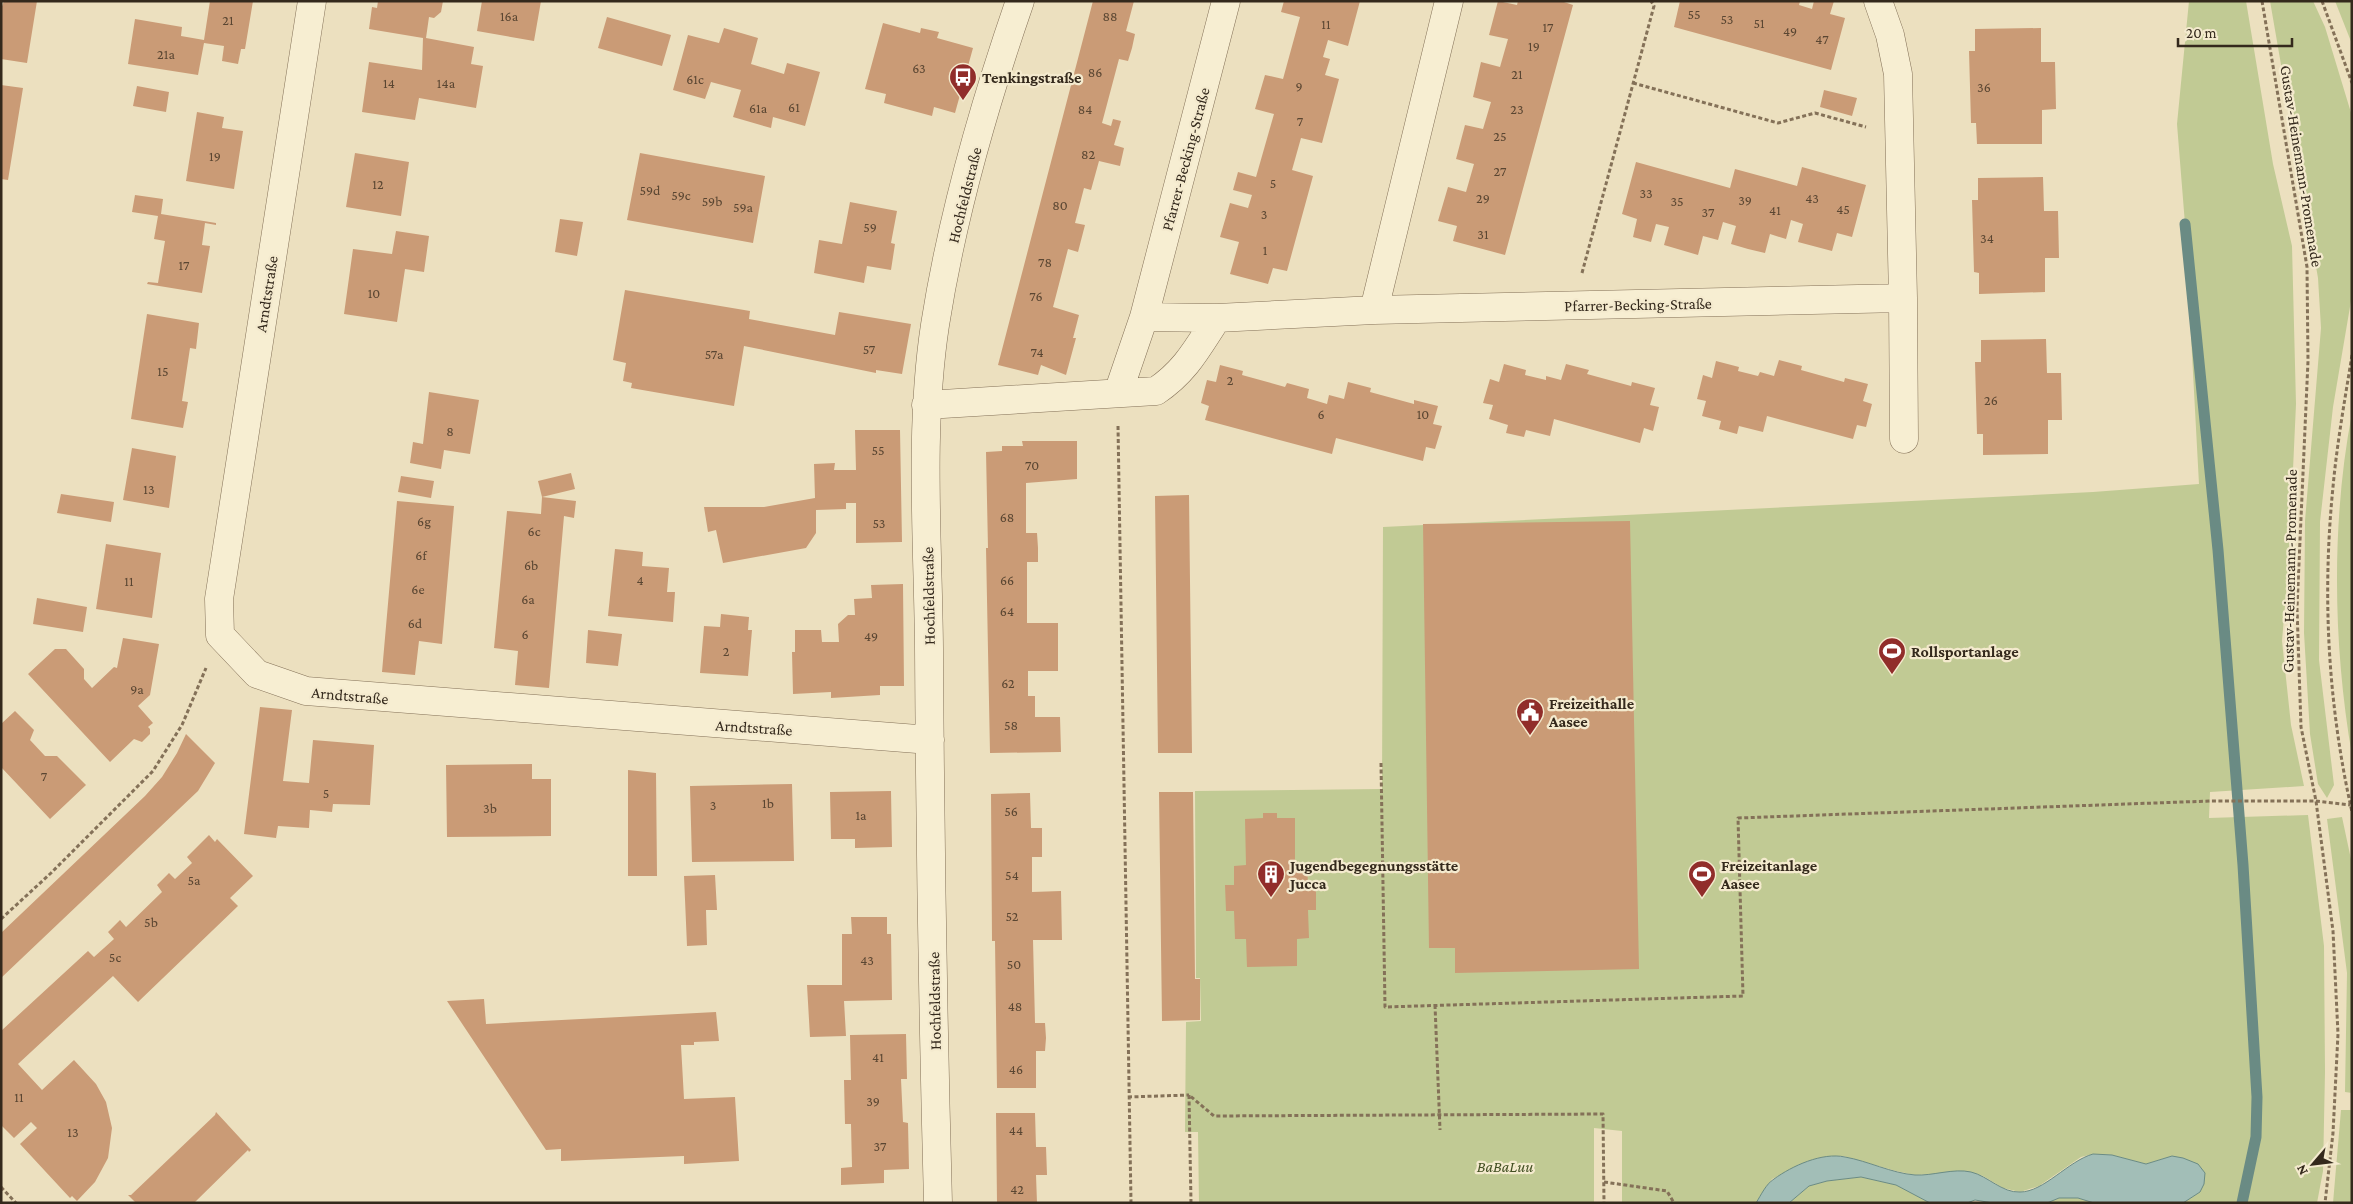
<svg xmlns="http://www.w3.org/2000/svg" width="2353" height="1204" viewBox="0 0 2353 1204" font-family="'Crimson Pro',serif">
  <style>
    .green { fill: #c1ca94 }
    .water { fill: #a2beb7; stroke: #6a8b84 }
    .lines { fill: none; stroke-linecap: round; stroke-linejoin: round }
    .stream { stroke: #6a8b84; stroke-width: 11 }
    .building { fill: #ca9b76 }
    .street-casing { stroke: #847158; stroke-width: 29 }
    .path { stroke: #847158; stroke-width: 3; stroke-dasharray: 4 2.5; stroke-linecap: butt }
    .street { stroke: #f7eed2; stroke-width: 28 }
    .labels { text-anchor: middle; stroke-width: 4.5; stroke-linejoin: round; paint-order: stroke }
    .number-label { font-size: 14px; fill: #5a4632 }
    .poi-label { font-size: 16px; font-weight: bold; fill: #34291c; stroke: #f4eace; text-anchor: start }
    .street-label { font-size: 16px; fill: #34291c; stroke: #f4eace }
    .park-label { font-size: 16px; font-style: italic; fill: #435023; stroke: #f4eace }
  </style>
  <rect width="100%" height="100%" fill="#ece0bf"/>
  <path class="green" d="M2189,1H2246L2273,164L2292,246L2296,404L2289,557L2282,641L2291,725L2304,786L2210,792L2209,818L2308,815L2324,946L2325,1072L2323,1171L2317,1203H2183L2200,1192L2204,1173L2172,1156L2146,1164L2112,1155L2093,1154L2081,1157L2039,1186L2020,1192L2003,1188L1983,1176L1969,1172L1915,1175L1896,1171L1843,1156L1826,1157L1812,1160L1772,1179L1756,1203H1622V1131L1594,1128V1203H1199L1198,1132H1185L1186,1022L1201,1021L1200,978H1196L1195,791L1382,789L1383,527L2093,492L2199,484L2185,224L2177,124Z
    M2270,1H2313L2325,27L2352,116V295L2333,407L2320,522L2319,660L2334,785L2327,798L2318,784L2310,734L2304,633L2305,521L2321,328L2318,278Z
    M2335,1H2352V44Z
    M2352,413V755C2333,646 2331,522 2352,413Z
    M2342,817L2352,864V1093L2345,1092L2347,973L2327,819Z
    M2341,1110H2352V1203H2333Z
    M1861,1177L1896,1185L1930,1203H1789L1809,1186L1827,1181Z
    M2059,1198H2078L2094,1203H2047Z"/>
  <path class="water" d="M2093,1154L2112,1155L2146,1164L2172,1156L2183,1158L2198,1164L2205,1173L2204,1184L2200,1192L2183,1203H2094L2078,1198H2059L2047,1203H1993L1975,1200L1967,1203H1930L1896,1185L1861,1177L1827,1181L1809,1186L1789,1203H1756C1761,1195 1766,1184 1774,1179C1792,1166 1822,1152 1845,1157C1868,1161 1891,1173 1915,1175C1933,1176 1953,1168 1971,1172C1988,1176 2002,1193 2020,1192C2044,1192 2068,1161 2093,1154Z"/>
  <g class="lines">
    <path class="stream" d="M2185,224L2218,550L2243,865L2257,1097L2256,1137L2242,1203"/>
  </g>
  <path class="building" d="M4,1H37L27,63L1,59V9Z
    M210,1H253L245,49H241L238,64L222,61L224,46L204,43L198,75L128,64L135,19L182,27L181,36L204,40Z
    M378,1H443L441,12L434,18L429,17L426,38L474,47L471,64L483,66L476,108L419,98L415,120L362,112L369,62L422,70L423,38L369,29L372,7L377,8Z
    M482,1H541L534,41L477,31Z
    M1093,1H1134L1126,31L1135,34L1132,48L1128,61L1119,59L1102,123L1111,126L1113,119L1121,121L1114,145L1124,148L1120,166L1099,161L1091,190L1084,188L1075,223L1085,225L1078,252L1068,249L1059,284L1053,307L1079,315L1073,338H1076L1066,375L1041,365L1038,375L998,365Z
    M1284,1H1360L1348,46L1328,40L1323,57L1330,59L1325,75L1339,79L1322,143L1301,138L1292,170L1313,176L1287,271L1273,268L1268,284L1230,274L1239,242L1220,237L1230,203L1248,208L1252,195L1233,190L1238,172L1256,177L1274,114L1255,109L1265,75L1283,79L1300,17L1281,12Z
    M1498,1L1517,5L1518,1H1561L1573,5L1505,255L1453,241L1457,226L1438,221L1448,187L1466,192L1474,164L1456,159L1465,125L1483,129L1491,102L1473,97L1481,62L1500,67L1508,39L1489,35Z
    M1680,1H1800L1799,5L1812,9L1814,1H1834L1830,14L1845,18L1831,70L1674,27Z
    M607,17L671,35L662,66L598,48Z
    M883,23L920,33L921,28L939,32L937,38L973,48L955,113L934,107L932,116L884,103L886,94L865,89Z
    M724,28L758,38L751,64L784,74L787,63L820,72L805,126L773,117L771,128L733,117L741,90L711,82L705,99L673,90L688,35L719,43Z
    M2041,28V62H2055L2056,109L2042,110V144H1977L1976,123H1971L1969,51H1975V29Z
    M1,85L23,88L8,180L1,179Z
    M137,86L169,92L166,112L133,106Z
    M1824,90L1857,98L1852,116L1820,107Z
    M197,112L224,117L222,128L243,131L234,189L186,181Z
    M355,153L409,162L401,216L346,207Z
    M640,153L765,176L753,243L627,220Z
    M1636,162L1730,188L1735,169L1797,186L1802,167L1866,185L1852,237L1837,233L1832,251L1798,242L1803,224L1791,220L1786,239L1770,234L1765,253L1748,249L1731,244L1736,226L1723,222L1718,240L1703,236L1698,255L1664,245L1669,227L1656,224L1651,242L1633,237L1637,219L1622,214Z
    M2043,177L2044,211H2058L2059,258H2045V292L1979,294V273L1974,272L1972,200H1978V178Z
    M135,195L163,199L161,214L216,223V225L205,223L202,245L210,246L202,293L147,284L148,282L158,283L165,241L154,239L158,216L132,212Z
    M850,202L897,211L891,243L895,244L891,270L867,266L864,283L814,273L819,240L842,244Z
    M560,219L583,222L577,256L555,252Z
    M396,231L429,236L424,272L405,269L397,322L344,314L353,249L392,254Z
    M625,290L750,311L749,319L835,335L839,312L911,324L902,374L876,370V373L744,346L734,406L631,388L632,383L623,381L626,363L613,360Z
    M147,314L199,323L196,349L190,348L182,401L188,402L183,428L131,419Z
    M2046,339L2047,373H2061L2062,420H2048V454L1983,455V434H1977L1975,362H1981V340Z
    M1779,360L1802,366L1801,370L1844,382L1845,378L1868,384L1863,401L1872,404L1866,427L1857,425L1853,439L1767,416L1763,432L1739,426L1737,434L1719,429L1721,421L1702,416L1706,401L1697,399L1703,375L1712,378L1716,361L1739,367L1738,371L1758,376L1760,372L1774,376Z
    M1504,364L1526,370L1525,375L1546,380V376L1561,380L1566,364L1589,370L1587,374L1631,386L1632,382L1655,388L1650,405L1659,407L1653,431L1644,428L1640,443L1554,419L1550,436L1526,430L1524,437L1506,433L1508,425L1489,419L1493,405L1483,403L1490,379L1499,382Z
    M1220,365L1243,371L1242,375L1285,387L1287,383L1309,389L1307,398L1327,404L1329,395L1344,399L1348,382L1371,388L1370,392L1414,404V400L1438,406L1433,424L1442,426L1435,449L1426,447L1423,461L1336,438L1332,454L1205,420L1209,406L1201,403L1207,380L1216,382Z
    M429,392L479,400L470,454L444,450L441,469L410,463L413,442L423,444Z
    M855,430H900L902,542L856,543V503H846V509L816,510V533L806,548L723,563L716,530L708,532L704,507H764L815,498L814,464L835,463L834,470H856Z
    M1022,441H1077V479L1026,483V533H1037L1038,548V562H1027V623H1058V671H1028V696H1035V717H1060L1061,752L990,753L986,548H988L986,452L1002,451V446H1023Z
    M132,448L176,456L169,508L123,500Z
    M571,473L575,489L542,497L576,501L574,518L564,516L549,688L515,685L518,651L494,648L507,511L541,514L542,497L538,481Z
    M401,476L434,481L431,498L398,492Z
    M61,494L114,502L111,522L57,513Z
    M1189,495L1192,753H1158L1155,496Z
    M397,501L454,506L442,644L419,641L415,675L382,672Z
    M1630,521L1639,969L1455,973V948H1429L1423,524Z
    M106,544L161,553L152,618L96,609Z
    M615,549L643,552L642,566L669,568L667,592H675L673,622L608,616Z
    M903,584L904,686H880V695L831,698V692L793,694L792,652H795V630H821L822,642H839L838,624L848,615H855L854,599L872,598L871,585Z
    M37,598L87,607L83,632L33,624Z
    M721,614L749,617L748,630H752L748,676L700,673L704,626L720,627Z
    M588,630L622,634L618,666L586,663Z
    M123,638L159,644L150,695L138,706L153,723L148,727L150,729V734L142,742L134,739L110,762L28,674L55,649H66L84,669V679L92,688L114,667L117,668Z
    M260,707L292,710L283,781L309,783L313,740L374,745L370,805L333,804L332,812L310,810L309,828L278,826L276,838L244,834Z
    M15,711L34,730L30,740L45,756H57L86,785L50,819L1,767V724Z
    M186,734L215,763L198,791L1,978V933L145,796L162,777L177,753Z
    M532,764V779H551V836L447,837L446,765Z
    M628,770L656,773L657,876H628Z
    M792,784L794,861L692,862L690,786Z
    M891,791L892,847L855,848V839H831L830,792Z
    M1159,792H1193L1195,979H1200V1020L1162,1021Z
    M1030,793L1031,828H1042V857H1032V892L1061,891L1062,940H1033L1035,1023H1045L1046,1038L1045,1051H1036V1088H997L995,941H992L991,794Z
    M1263,813H1277V818H1295V865H1307L1308,884H1316V910H1308L1309,938L1297,939V966L1247,967L1246,939H1235L1234,911H1226L1225,885H1234V866L1246,865L1245,819L1263,818Z
    M209,835L215,842L217,839L253,876L230,898L238,906L138,1002L113,976L18,1064L42,1090L74,1060L96,1084L106,1102L112,1128L108,1158L95,1182L77,1201L72,1196L70,1198L20,1144L37,1128L31,1122L14,1138L1,1125V1031L88,951L94,957L114,939L108,932L120,920L126,927L162,892L157,885L169,873L175,879L192,863L187,857Z
    M715,875L717,910H706L707,945L687,946L684,876Z
    M851,917H887V934H891L892,1000L844,1001L846,1036L810,1037L807,985H842V934H852Z
    M484,999L486,1024L716,1012L719,1041L694,1042V1045H681L684,1099L735,1097L739,1161L684,1164V1156L561,1161V1149L546,1150L447,1001Z
    M906,1034L907,1079H901L903,1122L908,1123L909,1169L884,1170V1183L841,1185V1168L852,1167L851,1124H845L844,1080H851L850,1035Z
    M216,1112L251,1150L249,1152L248,1150L194,1203H136L128,1195H131L215,1115Z
    M996,1113H1035L1036,1147H1046L1047,1175H1036L1037,1203H997Z"/>
  <g class="lines">
    <g class="street-casing">
      <path id="street" d="M312,1L219,599L220,635L257,674L306,691L930,740
        M1903,298L1904,439
        M1374,310L1449,1
        M1144,317L1217,318L1374,310L1903,298L1898,74L1890,35L1878,1
        M1118,393L1144,317L1226,1
        M926,405L1156,391C1186,371 1198,347 1217,318
        M938,1203C933,1018 930,833 929,648C928,542 919,430 935,325C952,216 984,105 1020,1"/>
    </g>
    <path class="path" d="M2262,1L2307,267L2308,361L2297,608L2301,727L2316,801L2333,931L2338,1034L2333,1133L2325,1203
      M2322,1L2352,83
      M1633,83L1778,123L1815,113L1866,127
      M1582,273L1654,6L1651,1
      M2352,355C2345,399 2337,443 2333,487C2322,596 2328,705 2352,812
      M1118,426L1131,1203
      M1381,763L1385,1007L1743,996L1738,818L2210,801H2316L2350,805
      M1,919L51,873L153,771L182,725L206,668
      M1435,1005L1440,1130
      M1128,1097L1189,1095
      M1604,1182L1667,1191L1674,1203
      M1,1187L16,1203
      M1191,1203L1189,1095L1214,1116L1603,1114L1604,1203"/>
    <use href="#street" class="street"/>
  </g>
  <defs>
    <g id="bus-pin" transform="scale(1.4375)"><path d="M0 17L-7.5 6A9.5 9.5 0 1 1 7.5 6Z" fill="#912d2a" stroke="#f4eace"/><path d="M-5-6H5V4H4V6H2V4H-2V6H-4V4H-5ZM-3.5-4V0h7V-4ZM-3.5 1.2v1.5H-2V1.2ZM2 1.2v1.5H3.5V1.2Z" fill="#fff"/></g>
    <g id="stadium-pin" transform="scale(1.4375)"><path d="M0 17L-7.5 6A9.5 9.5 0 1 1 7.5 6Z" fill="#912d2a" stroke="#f4eace"/><path d="M0-5a6.5 5 0 1 0 0 10a6.5 5 0 1 0 0-10ZM-3.5-1.8h7v3.6h-7Z" fill="#fff"/></g>
    <g id="civic-pin" transform="scale(1.4375)"><path d="M0 17L-7.5 6A9.5 9.5 0 1 1 7.5 6Z" fill="#912d2a" stroke="#f4eace"/><path d="M-.6-6.5H3V-4.5H.6V-3L4-1V1h2V6H-6V1h2V-1L-.6-3ZM-1.2 2.5V6h2.4V2.5Z" fill="#fff"/></g>
    <g id="building-pin" transform="scale(1.4375)"><path d="M0 17L-7.5 6A9.5 9.5 0 1 1 7.5 6Z" fill="#912d2a" stroke="#f4eace"/><path d="M-4-6H4V6H1V3H-1V6H-4ZM-2.5-4.3h1.7v1.8h-1.7ZM.8-4.3h1.7v1.8H.8ZM-2.5-1h1.7V.8h-1.7ZM.8-1h1.7V.8H.8Z" fill="#fff"/></g>
  </defs>
  <g fill-rule="evenodd">
    <use href="#bus-pin" x="963" y="77"/>
    <use href="#stadium-pin" x="1892" y="651"/>
    <use href="#civic-pin" x="1530" y="712"/>
    <use href="#building-pin" x="1271" y="874"/>
    <use href="#stadium-pin" x="1702" y="874"/>
  </g>
  <g class="labels">
    <g class="number-label">
      <text x="1694" y="19">55</text>
      <text x="509" y="21">16a</text>
      <text x="1110" y="21">88</text>
      <text x="1727" y="24">53</text>
      <text x="228" y="25">21</text>
      <text x="1759" y="28">51</text>
      <text x="1326" y="29">11</text>
      <text x="1548" y="32">17</text>
      <text x="1790" y="36">49</text>
      <text x="1822" y="44">47</text>
      <text x="1534" y="51">19</text>
      <text x="166" y="59">21a</text>
      <text x="919" y="73">63</text>
      <text x="1095" y="77">86</text>
      <text x="1517" y="79">21</text>
      <text x="695" y="84">61c</text>
      <text x="389" y="88">14</text>
      <text x="446" y="88">14a</text>
      <text x="1299" y="91">9</text>
      <text x="1984" y="92">36</text>
      <text x="794" y="112">61</text>
      <text x="758" y="113">61a</text>
      <text x="1085" y="114">84</text>
      <text x="1517" y="114">23</text>
      <text x="1300" y="126">7</text>
      <text x="1500" y="141">25</text>
      <text x="1088" y="159">82</text>
      <text x="215" y="161">19</text>
      <text x="1500" y="176">27</text>
      <text x="1273" y="188">5</text>
      <text x="378" y="189">12</text>
      <text x="650" y="195">59d</text>
      <text x="1646" y="198">33</text>
      <text x="681" y="200">59c</text>
      <text x="1483" y="203">29</text>
      <text x="1812" y="203">43</text>
      <text x="1745" y="205">39</text>
      <text x="712" y="206">59b</text>
      <text x="1677" y="206">35</text>
      <text x="1060" y="210">80</text>
      <text x="743" y="212">59a</text>
      <text x="1843" y="214">45</text>
      <text x="1775" y="215">41</text>
      <text x="1708" y="217">37</text>
      <text x="1264" y="219">3</text>
      <text x="870" y="232">59</text>
      <text x="1483" y="239">31</text>
      <text x="1987" y="243">34</text>
      <text x="1265" y="255">1</text>
      <text x="1045" y="267">78</text>
      <text x="184" y="270">17</text>
      <text x="374" y="298">10</text>
      <text x="1036" y="301">76</text>
      <text x="869" y="354">57</text>
      <text x="1037" y="357">74</text>
      <text x="714" y="359">57a</text>
      <text x="163" y="376">15</text>
      <text x="1230" y="385">2</text>
      <text x="1991" y="405">26</text>
      <text x="1321" y="419">6</text>
      <text x="1423" y="419">10</text>
      <text x="450" y="436">8</text>
      <text x="878" y="455">55</text>
      <text x="1032" y="470">70</text>
      <text x="149" y="494">13</text>
      <text x="1007" y="522">68</text>
      <text x="424" y="526">6g</text>
      <text x="879" y="528">53</text>
      <text x="534" y="536">6c</text>
      <text x="421" y="560">6f</text>
      <text x="531" y="570">6b</text>
      <text x="640" y="585">4</text>
      <text x="1007" y="585">66</text>
      <text x="129" y="586">11</text>
      <text x="418" y="594">6e</text>
      <text x="528" y="604">6a</text>
      <text x="1007" y="616">64</text>
      <text x="415" y="628">6d</text>
      <text x="525" y="639">6</text>
      <text x="871" y="641">49</text>
      <text x="726" y="656">2</text>
      <text x="1008" y="688">62</text>
      <text x="137" y="694">9a</text>
      <text x="1011" y="730">58</text>
      <text x="44" y="781">7</text>
      <text x="326" y="798">5</text>
      <text x="768" y="808">1b</text>
      <text x="713" y="810">3</text>
      <text x="490" y="813">3b</text>
      <text x="1011" y="816">56</text>
      <text x="861" y="820">1a</text>
      <text x="1012" y="880">54</text>
      <text x="194" y="885">5a</text>
      <text x="1012" y="921">52</text>
      <text x="151" y="927">5b</text>
      <text x="115" y="962">5c</text>
      <text x="867" y="965">43</text>
      <text x="1014" y="969">50</text>
      <text x="1015" y="1011">48</text>
      <text x="878" y="1062">41</text>
      <text x="1016" y="1074">46</text>
      <text x="19" y="1102">11</text>
      <text x="873" y="1106">39</text>
      <text x="1016" y="1135">44</text>
      <text x="73" y="1137">13</text>
      <text x="880" y="1151">37</text>
      <text x="1017" y="1194">42</text>
    </g>
    <g class="poi-label">
      <text x="982" y="83">Tenkingstraße</text>
      <text x="1911" y="657">Rollsportanlage</text>
      <text x="1549" y="709">Freizeithalle<tspan x="1549" dy="18">Aasee</tspan></text>
      <text x="1290" y="871">Jugendbegegnungsstätte<tspan x="1290" dy="18">Jucca</tspan></text>
      <text x="1721" y="871">Freizeitanlage<tspan x="1721" dy="18">Aasee</tspan></text>
    </g>
    <g class="street-label">
      <text transform="translate(1185 159) rotate(-75)" y="6">Pfarrer-Becking-Straße</text>
      <text transform="translate(2302 166) rotate(81)" y="6">Gustav-Heinemann-Promenade</text>
      <text transform="translate(964 195) rotate(-76)" y="6">Hochfeldstraße</text>
      <text transform="translate(266 294) rotate(-81)" y="6">Arndtstraße</text>
      <text transform="translate(1638 304) rotate(-1)" y="6">Pfarrer-Becking-Straße</text>
      <text transform="translate(2289 571) rotate(-89)" y="6">Gustav-Heinemann-Promenade</text>
      <text transform="translate(928 596) rotate(-91)" y="6">Hochfeldstraße</text>
      <text transform="translate(350 695) rotate(5)" y="6">Arndtstraße</text>
      <text transform="translate(754 727) rotate(4)" y="6">Arndtstraße</text>
      <text transform="translate(934 1001) rotate(-91)" y="6">Hochfeldstraße</text>
    </g>
    <g class="park-label">
      <text x="1505" y="1172">BaBaLuu</text>
    </g>
  </g>
  <rect width="2353" height="1204" fill="none" stroke="#34291c" stroke-width="5"/>
  <g transform="translate(2313 1164) rotate(242)" stroke="#f4eace" stroke-width="4" paint-order="stroke">
  <path d="M0-4L9 19L0 12L-9 19Z" fill="#34291c"/>
  <text y="-8" font-size="14" font-weight="bold" text-anchor="middle" fill="#34291c">N</text>
  </g>
  <path d="M2178 38v8h114v-8" fill="none" stroke="#34291c" stroke-width="2.5"/>
  <text x="2186" y="38" font-size="15" fill="#34291c" stroke="#f4eace" stroke-width="4" paint-order="stroke">20 m</text>
</svg>
